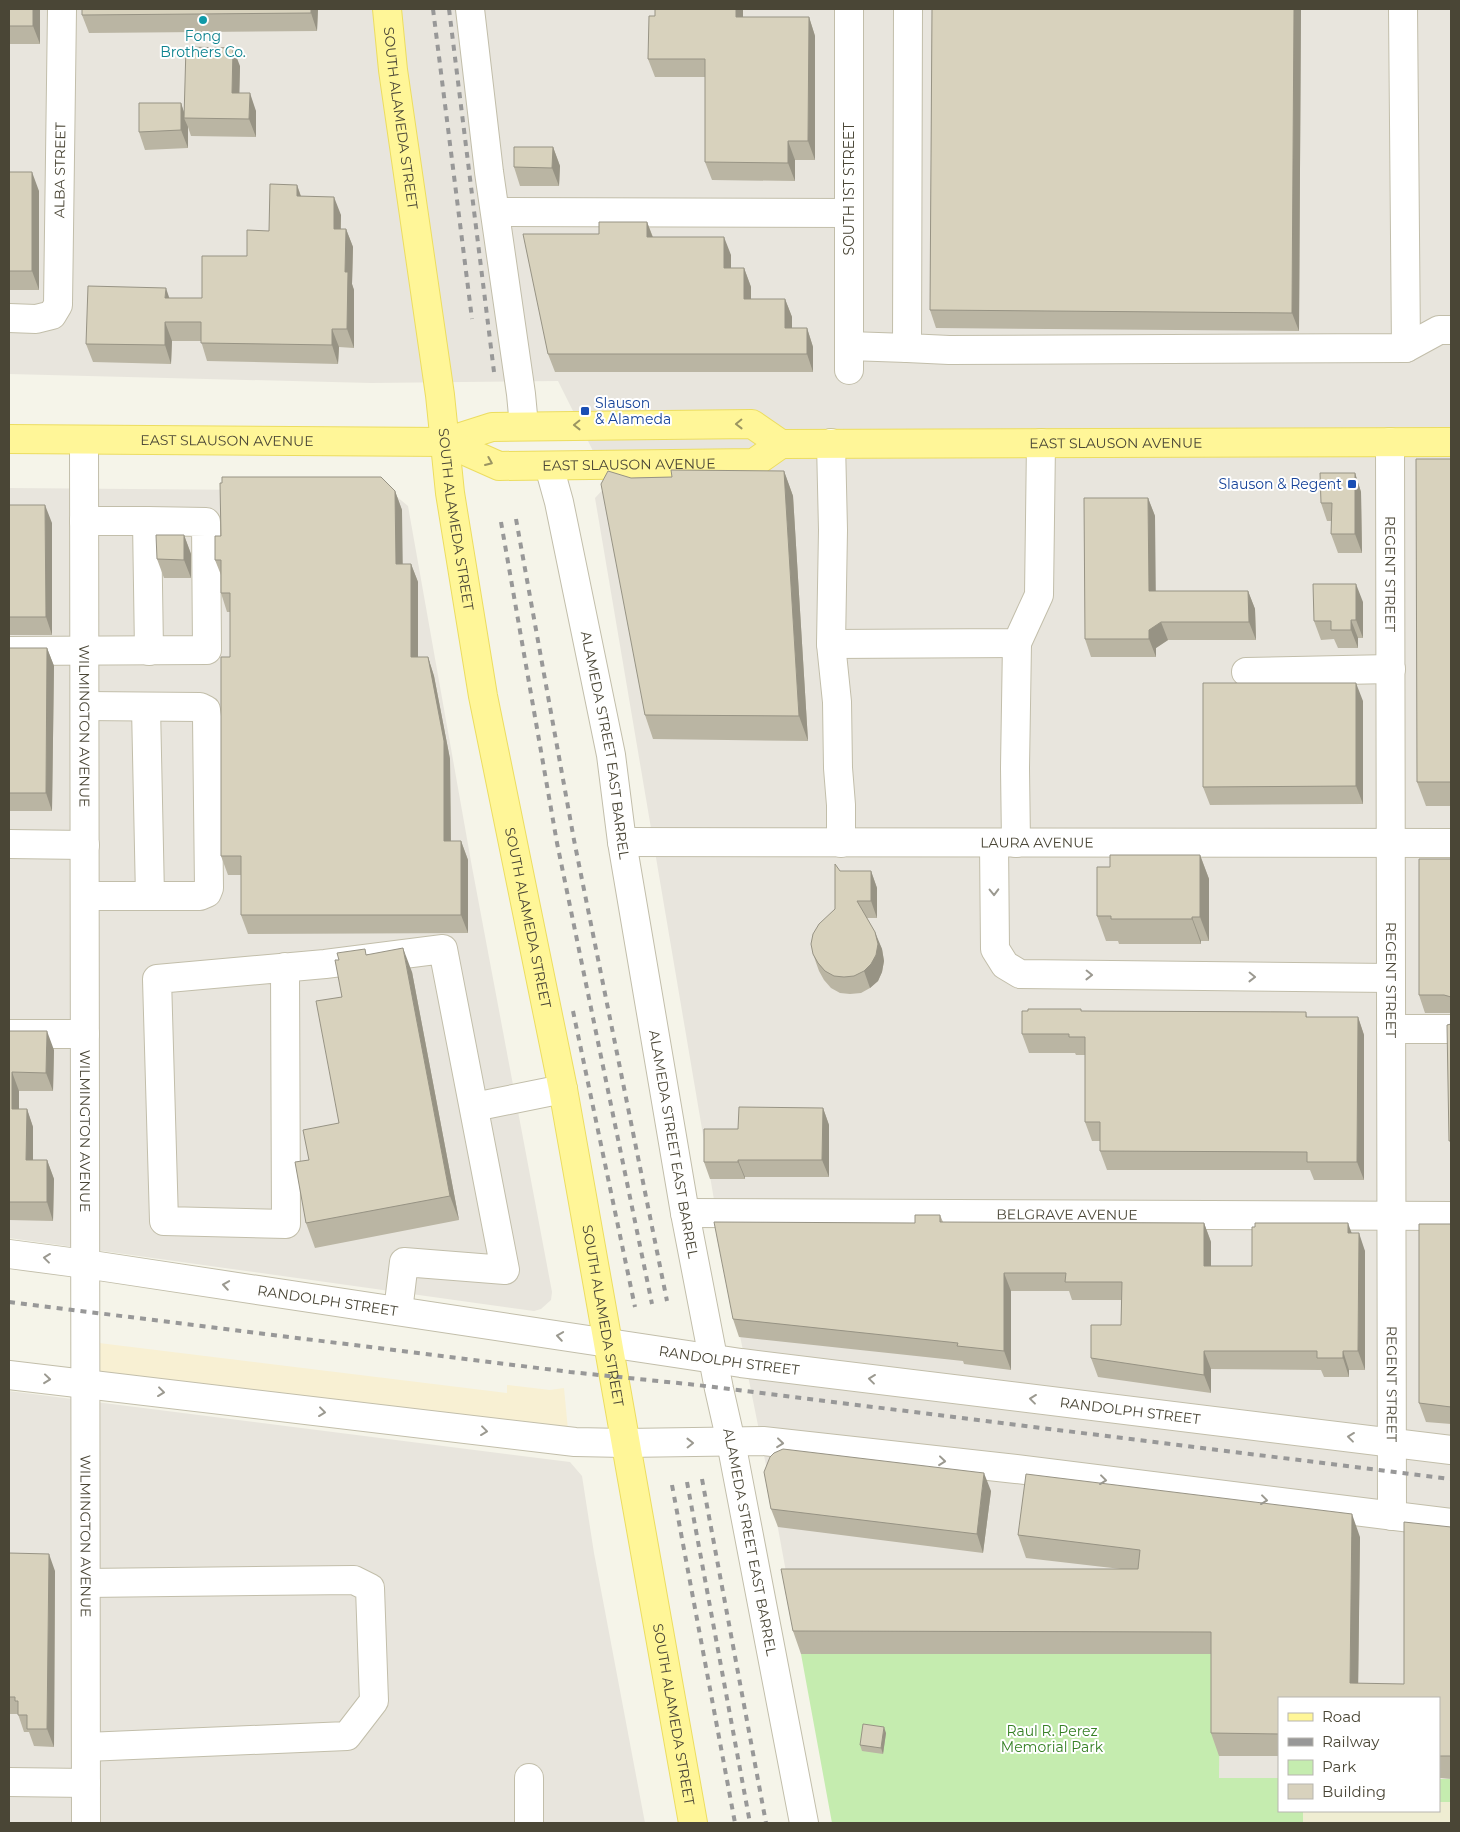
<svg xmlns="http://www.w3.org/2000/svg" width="1460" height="1832" viewBox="0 0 1460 1832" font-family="Montserrat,sans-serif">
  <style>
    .commercial { fill: #f8f0d3 }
    .industrial { fill: #e8e5dd }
    .education { fill: #efedd2 }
    .green { fill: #c5ecaf }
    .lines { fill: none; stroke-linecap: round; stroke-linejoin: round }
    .minor-casing { stroke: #c2beaa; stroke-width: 30 }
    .major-casing { stroke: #ecdd60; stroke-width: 30 }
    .minor { stroke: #fff; stroke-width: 28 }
    .major { stroke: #fff698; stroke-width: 28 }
    .rail { stroke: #989898; stroke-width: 4; stroke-dasharray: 6 6; stroke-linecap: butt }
    .wall { fill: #bab5a3 }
    .shaded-wall { fill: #979384 }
    .building { fill: #d8d2bd; stroke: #979384 }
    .oneway { stroke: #9b9562 }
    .oneway2 { stroke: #9b9990 }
    .culture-dot { fill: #0f9aa8; stroke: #fff; stroke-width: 2 }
    .transit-dot { fill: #1a4fb4; stroke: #fff; stroke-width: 2 }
    .labels { text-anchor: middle; stroke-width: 4; stroke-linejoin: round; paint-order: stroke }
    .culture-label { font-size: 14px; fill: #0d838f; stroke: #fff }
    .street-label { font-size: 14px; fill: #4a4636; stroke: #fff }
    .transit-label { font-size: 14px; fill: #164399; stroke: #fff; text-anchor: start }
    .park-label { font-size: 14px; fill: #368025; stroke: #fff }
  </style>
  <rect width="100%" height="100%" fill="#f5f4e9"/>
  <path class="commercial" d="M99,1343L507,1393V1385L550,1390L564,1388L568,1430L99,1372Z"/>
  <path class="industrial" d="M9,9H1451V1779L1439,1698H1279V1778H1219V1654H801L771,1490L721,1241L595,498L609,483L558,381L371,383L9,374Z
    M9,488L390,491L408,506L472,867L552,1292L551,1300L541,1309L534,1311L9,1238Z
    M9,1391L570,1462L582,1476L594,1553L645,1823H9Z"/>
  <path class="education" d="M1439,1802H1451V1823H1303V1811H1439Z"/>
  <path class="green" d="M801,1654H1220L1219,1778H1279V1811H1303V1823H832Z
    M1439,1779H1451V1802H1439Z"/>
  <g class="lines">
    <g class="minor-casing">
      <g id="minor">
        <path d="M470,9L489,172L521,394L524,426"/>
        <path d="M849,9V370"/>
        <path d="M908,9L907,348L949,350L1406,348L1439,330H1451"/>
        <path d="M1403,9L1406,348"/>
        <path d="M496,212L849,213"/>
        <path id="s1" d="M9,318L36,319L52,315L58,305L62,9"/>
        <path d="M849,346L907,348"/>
        <path id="s2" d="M84,440L86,1823"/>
        <path id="s3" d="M1390,442L1392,1516"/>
        <path d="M831,443L833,530L831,644L837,702L838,768L841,805V843"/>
        <path id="s4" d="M549,466L559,502L611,755L622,842L685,1213L719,1389L731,1442L804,1823"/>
        <path d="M84,521H147L149,651"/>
        <path d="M831,644L1017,643L1039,595L1041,443"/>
        <path d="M9,651L207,650L206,522L147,521"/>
        <path d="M1246,672L1391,669"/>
        <path d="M85,706L200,707L206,710L207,717L209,888L207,893L200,896H85"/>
        <path d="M146,707L150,896"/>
        <path id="s5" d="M622,842L1451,843"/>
        <path d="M994,843L995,949L1005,965L1020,974L1391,978"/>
        <path d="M1016,843L1015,768L1017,643"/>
        <path d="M9,844L85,845"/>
        <path d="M285,967L286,1224L164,1221L157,979L325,964L443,949L505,1270L404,1262L398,1311"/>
        <path d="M1391,1029H1451"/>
        <path d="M9,1034H85"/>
        <path d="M474,1107L563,1089"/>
        <path id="s6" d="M685,1213L1451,1216"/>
        <path id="s7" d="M9,1254L85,1264L741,1363L1451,1450"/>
        <path d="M9,1375L575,1442L625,1443L763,1441L1016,1469L1451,1523"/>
        <path d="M86,1583L354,1580L370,1588L374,1701L347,1736L86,1747"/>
        <path d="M529,1778V1823"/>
        <path d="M9,1782L86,1783"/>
      </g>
    </g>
    <g class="major-casing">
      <g id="major">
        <path id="s8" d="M387,9L393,70L440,395L450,493L483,696L563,1089L693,1823"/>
        <path id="s9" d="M9,439L445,442L492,427L752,424L781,444"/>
        <path id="s10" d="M445,442L499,466L754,463L781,444L1451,442"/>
      </g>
    </g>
    <use href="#minor" class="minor"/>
    <use href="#major" class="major"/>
    <path class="rail" d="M433,9L472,319
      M449,9L494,372
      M516,519L574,840L667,1301
      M501,522L557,843L652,1304
      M573,1011L635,1307
      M9,1302L570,1372L697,1385L1451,1479
      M702,1479L766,1823
      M687,1482L750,1823
      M672,1485L735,1823"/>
  </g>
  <path class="wall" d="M9,9H40V44H9Z
    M82,9H318L317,31L89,33L82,15Z
    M655,9H743V17H809L815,36V160H795V181L712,180L705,162V77H655L648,59L655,16Z
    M932,9H1301L1299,331L936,328L930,310Z
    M240,66L239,93L256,111V137L191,136L188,127V148L145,150L139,132L181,103L184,113Z
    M553,147L560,166L559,186H520L514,167Z
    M9,172L39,191V290H9Z
    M297,185L301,196L341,215V229H346L353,247L352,284L354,290V348L339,347L338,364L207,361L201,341H172L171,364L93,362L86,344L169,298H202L247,256L269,231Z
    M647,222L653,237L731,255V268H744L751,287V299H785L792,317V328H807L813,347V372H555L548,354L599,234Z
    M1451,459V806H1426L1417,782Z
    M784,471L793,496L808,741L653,739L645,715L631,478L672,477Z
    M1355,473L1361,492L1362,553H1338L1331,534L1332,521H1327L1321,503Z
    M395,491L402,510V564H411L418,582V657H428L434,676L450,759L451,841H461L468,860V933L248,934L241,915V875H228L221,856L230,657V612H227L221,593V575L215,560L221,536Z
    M1148,498L1155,516V591H1248L1255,609L1256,640H1168L1156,648V657H1091L1085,639Z
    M9,505L52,523V635H9Z
    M184,535L191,554V578H164L157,559Z
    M1363,602V638H1358V648H1338L1334,639L1321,640L1314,621Z
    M9,648H47L54,666L52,811H9Z
    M1363,701V804L1210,805L1203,787Z
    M1200,855L1209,879V941H1201V944H1119L1118,941H1106L1097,916L1110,867Z
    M1451,859V1013H1425L1419,995Z
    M840,871H871L877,888V918H867L882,949L884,961L882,972L878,981L870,988L861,993L850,994L840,993L831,988L824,980L819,971L813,954L835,909Z
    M367,954L412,972L459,1220L315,1248L306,1223L309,1160L339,1123L342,997Z
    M1028,1011L1306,1012L1307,1017H1358L1364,1035V1180H1314L1310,1170H1107L1100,1151V1141H1092L1085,1122V1055H1076L1075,1053H1029L1022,1034Z
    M9,1031L54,1050L53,1091H19V1109H27L33,1127V1160H47L54,1179L53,1221L9,1220Z
    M823,1108L829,1125V1177H745V1179H710L704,1162L738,1129Z
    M940,1215L943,1222L1204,1223L1211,1242V1266H1252L1351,1233L1365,1251V1370H1349V1377H1324L1321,1370L1211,1369V1393L1098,1377L1091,1358L1121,1325L1122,1300H1072L1069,1291H1011V1370L964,1364L963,1361L739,1337L733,1319Z
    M1451,1224V1424L1426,1422L1419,1403Z
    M991,1491L983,1553L778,1527L771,1509Z
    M1451,1527V1779L1439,1778V1698H1279V1756H1219L1211,1733V1654H801L793,1631L1121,1569L1026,1558L1018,1535L1360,1537L1358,1684H1404Z
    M9,1553L55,1571L54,1747L34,1746L29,1732H24L18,1714H9Z
    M886,1733L883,1754L862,1751L860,1745Z"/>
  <path class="shaded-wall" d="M33,9H40V44L33,26Z
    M311,9H318L317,31L311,13Z
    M736,9H743V35L736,17Z
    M1294,9H1301L1299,331L1292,313Z
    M809,17L815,36V160L808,141Z
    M233,48L240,66L239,111L232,93Z
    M250,93L256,111V137L249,119Z
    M181,103L186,118H184L188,127V148L181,130Z
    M788,141L795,160V181L788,163Z
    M553,147L560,166L559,186L552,168Z
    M32,172L39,191V290L32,271Z
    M297,185L303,203L297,196Z
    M334,197L341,215L340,247L334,229Z
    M647,222L654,241L647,237Z
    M346,229L353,247L352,284L354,290V348L347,329L345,272Z
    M724,237L731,255V287L724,268Z
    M744,268L751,287V317L744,299Z
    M166,288L172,306L165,298Z
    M785,299L792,317V347L785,328Z
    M165,322L172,341L171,364L165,345Z
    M807,328L813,347V372L807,354Z
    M332,329L339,347L338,364L332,345Z
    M784,471L793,496L808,741L799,716Z
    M1355,473L1361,492L1362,553L1355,534Z
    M395,491L402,510L403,582L396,564Z
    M1148,498L1155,516L1156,610L1149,591Z
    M45,505L52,523V635L46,617Z
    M184,535L191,554V578L184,560Z
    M411,564L418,582V676L411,657Z
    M1356,584L1363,602V638L1356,620Z
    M1248,591L1255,609L1256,640L1249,622Z
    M1351,620L1358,638V648L1351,630Z
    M1161,622L1168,640L1156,648V657L1149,639V630Z
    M47,648L54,666L52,811L46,793Z
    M428,657L434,676L450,759L451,860L444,841Z
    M1356,683L1363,701V804L1356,786Z
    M461,841L468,860V933L461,915Z
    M1200,855L1209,879V941L1200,917Z
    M871,871L877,888V918L871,901Z
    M1192,917L1201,941V944L1192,919Z
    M875,932L882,949L884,961L882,972L878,981L870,988L864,971Z
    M403,948L412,972L459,1220L450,1196Z
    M1358,1017L1364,1035V1180L1357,1162Z
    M47,1031L54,1050L53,1091L46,1073Z
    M12,1072L19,1091V1127L12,1109Z
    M823,1108L829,1125V1177L822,1160Z
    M27,1109L33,1127V1179L26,1160Z
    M47,1160L54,1179L53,1221L47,1202Z
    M738,1160L745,1177V1179L738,1162Z
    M1204,1223L1211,1242V1284L1204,1266Z
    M1348,1223L1355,1242L1348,1233Z
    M1359,1233L1365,1251V1370L1358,1351Z
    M1004,1273L1011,1291V1370L1004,1351Z
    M1204,1351L1211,1369V1393L1204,1375Z
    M1343,1351L1349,1370V1377L1343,1358Z
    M984,1473L991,1491L983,1553L977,1534Z
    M1352,1514L1360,1537L1358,1698L1350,1683Z
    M49,1554L55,1571L54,1747L47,1729Z
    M884,1727L886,1733L883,1754L881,1748Z"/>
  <path class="building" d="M9,9H33V26H9Z
    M82,9H311V13L82,15Z
    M655,9H736V17H809L808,141H788V163L705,162V59H648L649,16H655Z
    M932,9H1294L1292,313L930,310Z
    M186,47L233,48L232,93H250L249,119L184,118Z
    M139,103H181V130L139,132Z
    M514,147H553L552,168L514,167Z
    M9,172H32V271H9Z
    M270,184L297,185V196L334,197V229H346L345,272H348L347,329H332V345L201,343V322H165V345L86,344L88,286L166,288L165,298H202V256H247V230L269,231Z
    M599,222H647V237H724V268H744V299H785V328H807V354H548L523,234H599Z
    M1416,459H1451V782H1417Z
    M671,470L784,471L799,716L645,715L601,484L608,471L631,478L672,477Z
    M1320,473H1355V534H1331L1332,503H1321Z
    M222,477H381L395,491L396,564H411V657H428L444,741V841H461V915H241V856H221V657H230V593H221V560H215V536H221L220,483H222Z
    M1084,498H1148L1149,591H1248L1249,622H1161L1149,630V639H1085Z
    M9,505H45L46,617H9Z
    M156,535H184V560L157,559Z
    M1313,584H1356V620H1351V630H1331V621H1314Z
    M9,648H47L46,793H9Z
    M1203,683H1356V786L1203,787Z
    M1110,855H1200V917H1192V919H1111V916H1097V867H1110Z
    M1419,859H1451V997L1444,995H1419Z
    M835,864L840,871H871V901H857L875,932L878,944L876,955L871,964L864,971L854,976L844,977L834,976L825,971L818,963L813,954L811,944L813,934L819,924L835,909Z
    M403,948L450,1196L306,1223L295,1162L309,1160L303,1130L339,1123L316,1001L342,997L335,960H339L337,953L365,949L366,955Z
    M1028,1009H1081V1011L1306,1012V1017H1358L1357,1162H1307V1152L1100,1151V1122H1085V1037H1069V1034H1022V1011H1028Z
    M1451,1024V1141H1449L1447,1025Z
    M9,1031H47L46,1073L12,1072V1109H27L26,1160H47V1202H9Z
    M739,1107L823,1108L822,1160H738V1162H704V1129H738Z
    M915,1215H940V1222L1204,1223V1266H1252V1227H1255V1223H1348V1233H1359L1358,1351H1343V1358H1317V1351H1204V1375L1091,1358V1325H1121L1122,1282H1065L1066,1273H1004V1351L957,1346L958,1343L733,1319L714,1222L915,1223Z
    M1419,1224H1451V1407L1419,1403Z
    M783,1449L984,1473L977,1534L771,1509L764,1472L770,1457L774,1453Z
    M1026,1474L1352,1514L1350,1683L1404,1684V1522L1451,1527V1756H1439V1698H1279V1734L1211,1733V1632L793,1631L781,1569H1138L1140,1550L1018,1535Z
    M9,1553L49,1554L47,1729H27V1715H18V1701H15V1697H9Z
    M863,1724L884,1727L881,1748L860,1745Z"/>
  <defs><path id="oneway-chevron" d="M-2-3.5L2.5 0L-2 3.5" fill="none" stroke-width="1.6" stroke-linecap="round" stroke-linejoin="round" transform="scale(1.25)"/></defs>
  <g class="oneway">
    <use href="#oneway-chevron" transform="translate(739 424) rotate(179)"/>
    <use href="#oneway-chevron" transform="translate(577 425) rotate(179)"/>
    <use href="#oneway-chevron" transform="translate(489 462) rotate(23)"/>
  </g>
  <g class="oneway2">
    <use href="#oneway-chevron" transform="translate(994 892) rotate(89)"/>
    <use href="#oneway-chevron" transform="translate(1089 975) rotate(1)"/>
    <use href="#oneway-chevron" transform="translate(1252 977) rotate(1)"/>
    <use href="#oneway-chevron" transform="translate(47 1258) rotate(-173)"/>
    <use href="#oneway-chevron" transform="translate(226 1285) rotate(-171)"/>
    <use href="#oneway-chevron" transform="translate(560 1336) rotate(-171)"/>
    <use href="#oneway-chevron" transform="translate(47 1379) rotate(6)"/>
    <use href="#oneway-chevron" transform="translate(872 1379) rotate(-173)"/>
    <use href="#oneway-chevron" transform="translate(161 1392) rotate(7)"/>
    <use href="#oneway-chevron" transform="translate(1033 1399) rotate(-173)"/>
    <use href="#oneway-chevron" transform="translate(322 1412) rotate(7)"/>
    <use href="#oneway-chevron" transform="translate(484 1431) rotate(7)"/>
    <use href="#oneway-chevron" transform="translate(1351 1437) rotate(-173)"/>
    <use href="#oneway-chevron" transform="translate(690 1443) rotate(-1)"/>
    <use href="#oneway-chevron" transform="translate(780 1443) rotate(6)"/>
    <use href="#oneway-chevron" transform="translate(942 1461) rotate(6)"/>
    <use href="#oneway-chevron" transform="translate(1103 1480) rotate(7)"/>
    <use href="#oneway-chevron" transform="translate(1264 1500) rotate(7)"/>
  </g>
  <circle class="culture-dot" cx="203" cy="20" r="5"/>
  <g class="transit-dot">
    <rect x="580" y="406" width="10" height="10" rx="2.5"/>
    <rect x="1347" y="479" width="10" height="10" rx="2.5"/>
  </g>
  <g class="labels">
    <g class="culture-label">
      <text x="203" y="41">Fong<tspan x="203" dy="16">Brothers Co.</tspan></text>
    </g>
    <g class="street-label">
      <text dy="5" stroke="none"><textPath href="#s8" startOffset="110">SOUTH ALAMEDA STREET</textPath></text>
      <text dy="5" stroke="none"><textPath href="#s1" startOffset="190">ALBA STREET</textPath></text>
      <text transform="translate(849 189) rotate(-90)" y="5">SOUTH 1ST STREET</text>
      <text dy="5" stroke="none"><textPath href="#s9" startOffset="218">EAST SLAUSON AVENUE</textPath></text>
      <text dy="5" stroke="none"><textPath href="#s10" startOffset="682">EAST SLAUSON AVENUE</textPath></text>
      <text dy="5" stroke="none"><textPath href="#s10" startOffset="189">EAST SLAUSON AVENUE</textPath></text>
      <text dy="5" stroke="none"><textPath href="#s8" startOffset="515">SOUTH ALAMEDA STREET</textPath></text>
      <text dy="5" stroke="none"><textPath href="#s3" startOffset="132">REGENT STREET</textPath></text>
      <text dy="5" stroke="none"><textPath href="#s2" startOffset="286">WILMINGTON AVENUE</textPath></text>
      <text dy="5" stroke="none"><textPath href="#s4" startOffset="285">ALAMEDA STREET EAST BARREL</textPath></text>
      <text dy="5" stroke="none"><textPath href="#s5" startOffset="415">LAURA AVENUE</textPath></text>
      <text dy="5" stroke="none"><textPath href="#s8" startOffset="920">SOUTH ALAMEDA STREET</textPath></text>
      <text dy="5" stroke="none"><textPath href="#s3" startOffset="538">REGENT STREET</textPath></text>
      <text dy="5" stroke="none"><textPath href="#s2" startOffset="691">WILMINGTON AVENUE</textPath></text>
      <text dy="5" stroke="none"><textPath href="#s4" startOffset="690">ALAMEDA STREET EAST BARREL</textPath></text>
      <text dy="5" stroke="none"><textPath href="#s6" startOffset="382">BELGRAVE AVENUE</textPath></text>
      <text dy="5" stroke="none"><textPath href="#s7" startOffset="322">RANDOLPH STREET</textPath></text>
      <text dy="5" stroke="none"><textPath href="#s8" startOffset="1325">SOUTH ALAMEDA STREET</textPath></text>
      <text dy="5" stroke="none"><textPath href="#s7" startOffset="728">RANDOLPH STREET</textPath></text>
      <text dy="5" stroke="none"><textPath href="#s3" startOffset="942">REGENT STREET</textPath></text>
      <text dy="5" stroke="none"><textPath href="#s7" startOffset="1132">RANDOLPH STREET</textPath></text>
      <text dy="5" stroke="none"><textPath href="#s2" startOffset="1096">WILMINGTON AVENUE</textPath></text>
      <text dy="5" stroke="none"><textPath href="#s4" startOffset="1095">ALAMEDA STREET EAST BARREL</textPath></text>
      <text dy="5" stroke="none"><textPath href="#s8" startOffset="1730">SOUTH ALAMEDA STREET</textPath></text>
    </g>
    <g class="transit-label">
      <text x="595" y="408">Slauson<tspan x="595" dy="16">&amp; Alameda</tspan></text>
      <text x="1342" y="489" text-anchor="end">Slauson &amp; Regent</text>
    </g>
    <g class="park-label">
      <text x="1052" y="1736">Raul R. Perez<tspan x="1052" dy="16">Memorial Park</tspan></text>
    </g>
  </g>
  <rect width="1460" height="1832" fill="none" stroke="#4a4636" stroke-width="20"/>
  <rect x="1278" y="1697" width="162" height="115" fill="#ffffff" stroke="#b7b5af"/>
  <rect x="1288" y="1713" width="25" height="8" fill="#fff698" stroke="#b7b5af"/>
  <text x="1322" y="1722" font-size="15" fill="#4a4636">Road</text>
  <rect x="1288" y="1738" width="25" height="8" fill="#989898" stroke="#b7b5af"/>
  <text x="1322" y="1747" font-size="15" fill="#4a4636">Railway</text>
  <rect x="1288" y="1760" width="25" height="15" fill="#c5ecaf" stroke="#b7b5af"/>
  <text x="1322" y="1772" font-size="15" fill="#4a4636">Park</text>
  <rect x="1288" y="1784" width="25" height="15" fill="#d8d2bd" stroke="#b7b5af"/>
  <text x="1322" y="1797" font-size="15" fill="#4a4636">Building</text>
</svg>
